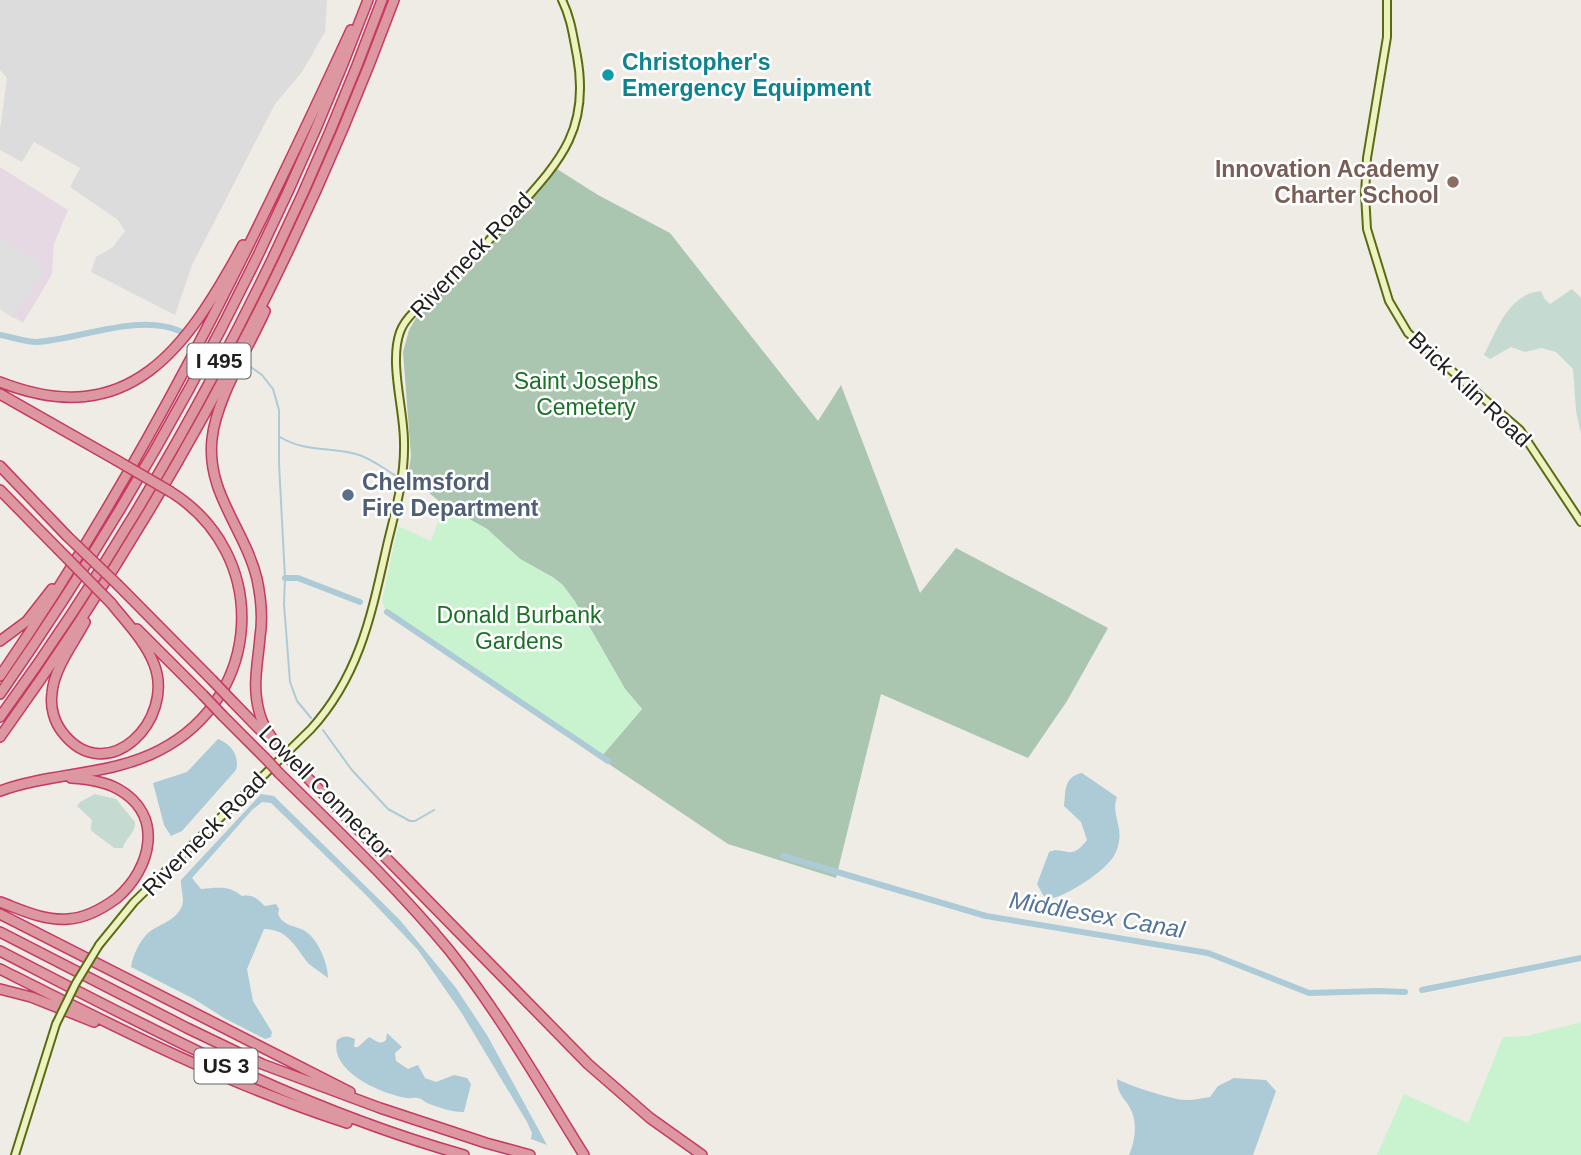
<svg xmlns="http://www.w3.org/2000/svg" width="1581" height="1155" viewBox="0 0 1581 1155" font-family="Helvetica,sans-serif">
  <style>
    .residential { fill: #dddcdc }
    .industrial { fill: #e7d9e4 }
    .wetland { fill: #c5dbd2 }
    .cemetery { fill: #aac5b0 }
    .park { fill: #c9f3ce }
    .parking { fill: #dfdfdf }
    .water { fill: #accbd7 }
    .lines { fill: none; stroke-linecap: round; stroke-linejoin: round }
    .stream { stroke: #accbd7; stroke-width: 2 }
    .canal { stroke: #accbd7; stroke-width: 6 }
    .secondary-casing { stroke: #5c6b11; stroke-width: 10 }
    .highway-casing { stroke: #c73962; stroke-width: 12 }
    .secondary { stroke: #edf2c1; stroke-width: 6 }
    .highway { stroke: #dd97a0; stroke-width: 9 }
    .secondary-bridge-casing { stroke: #5c6b11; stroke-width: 10; stroke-linecap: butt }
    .highway-bridge-casing { stroke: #c73962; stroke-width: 12; stroke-linecap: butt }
    .secondary-bridge { stroke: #edf2c1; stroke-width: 6 }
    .highway-bridge { stroke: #dd97a0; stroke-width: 9 }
    .culture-dot { fill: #0f9aa8; stroke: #fff; stroke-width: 2.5 }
    .education-dot { fill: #8d6e63; stroke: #fff; stroke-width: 2.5 }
    .service-dot { fill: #5c6f8a; stroke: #fff; stroke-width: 2.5 }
    .labels { text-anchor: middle; stroke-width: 5; stroke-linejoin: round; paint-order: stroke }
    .shield { fill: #fff; stroke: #626262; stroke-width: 2 }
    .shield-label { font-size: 21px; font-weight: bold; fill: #1f1f1f }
    .culture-label { font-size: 23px; font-weight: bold; fill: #0d838f; stroke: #fff; text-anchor: start }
    .education-label { font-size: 23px; font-weight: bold; fill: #785e54; stroke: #fff; text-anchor: end }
    .street-label { font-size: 23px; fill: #1f1f1f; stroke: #fff }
    .park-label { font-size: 23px; fill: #187225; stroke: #fff }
    .service-label { font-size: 23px; font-weight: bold; fill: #4e5e75; stroke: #fff; text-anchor: start }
    .water-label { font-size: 24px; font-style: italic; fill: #53749d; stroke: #fff }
  </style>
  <rect width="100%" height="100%" fill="#efece6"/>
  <path class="residential" d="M0,0H327L325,32L302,72L275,104L192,265L175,315L91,272L96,257L113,247L125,231L118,220L70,187L80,168L34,142L22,162L0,150V129L7,78L0,70Z"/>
  <path class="industrial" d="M0,167L68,210L54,244L52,274L23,323L0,309Z"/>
  <path class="wetland" d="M1572,289L1581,298V434L1576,411L1573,369L1556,352L1541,348L1525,352L1511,347L1490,359L1484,355C1497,330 1508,294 1541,291L1544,298L1550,304Z
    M95,794L116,799L135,822C136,833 125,838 123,848H114C111,845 92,832 91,830C90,827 92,823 92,820L77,806L80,802Z"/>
  <path class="cemetery" d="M557,169L598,195L670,233L818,421L841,385L920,593L956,548L1108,628L1067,701L1028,758L881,694L836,878L728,844L600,758L642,709L625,689L574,600L554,578L520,559L487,529L444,505L408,476L411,456L403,352L409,330L416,318L471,269Z"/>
  <path class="park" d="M444,505L487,529L520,559L554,578L563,585L574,600L625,689L642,709L600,758L398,621L385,608L382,601L398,526L431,541Z
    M1581,1022V1155H1377L1404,1094L1468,1123L1503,1037L1527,1036Z"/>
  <path class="parking" d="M0,237L40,262L42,269L39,278L13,318L0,309Z"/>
  <path class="water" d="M218,739C231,744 240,756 236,770L182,831L171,836L164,825L153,783L187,772Z
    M1082,773L1117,797C1111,813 1122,825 1119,841C1118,848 1115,856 1110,861C1100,874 1064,898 1048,899L1043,895L1037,884L1049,852C1064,845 1070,863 1087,840L1081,822L1064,806C1066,791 1063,777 1082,773Z
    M261,794L274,796L282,804L399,919L456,988L487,1035L547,1145L531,1139L532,1133L527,1122L461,1012L418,950L365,894L271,803L262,802L252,810L192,878L201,889C217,888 228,885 242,896C253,894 258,899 265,906L276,904L279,909L278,914C283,925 291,925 301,929C317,935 328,963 328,978C322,973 315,969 309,964C296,949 289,929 264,929L247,969L253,1001L272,1032L271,1037L265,1039L224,1018L194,999L131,967C133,955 139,942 148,933C159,924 176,921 182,906C185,897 180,888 181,880Z
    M387,1033L402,1047L395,1053L396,1061L408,1069L418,1065L425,1078L436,1082L454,1075L467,1078L471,1084L464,1112C455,1113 437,1107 427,1103C425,1102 421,1098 418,1098C414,1097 410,1099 407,1098C382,1094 329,1072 337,1040C344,1035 348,1036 355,1039L354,1047H358L369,1037C376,1040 379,1046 386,1040Z
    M1234,1078L1266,1080L1276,1091L1253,1155H1129C1134,1144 1137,1128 1133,1115C1129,1100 1117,1098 1117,1079C1127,1085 1176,1101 1187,1100C1194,1100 1202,1098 1210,1097L1218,1086Z"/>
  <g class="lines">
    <path class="stream" d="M248,365L262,375L273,389L279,410V463L285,578L284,604L290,682L297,701L311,718
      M280,437C304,452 331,447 356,454C371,458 383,468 396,476
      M323,730L351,769L388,809L410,821H415L434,810"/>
    <path class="canal" d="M0,335C12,337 25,342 37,342C80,339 139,313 180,331
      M285,578H298L360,602
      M387,612L608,761
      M783,856L986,916L1208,953L1309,993L1378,991L1405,992
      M1422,990L1581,958"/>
    <g class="secondary-casing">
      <path id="secondary" d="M1387,0V37L1367,158L1365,194L1367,229L1389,301L1408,333L1520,430L1581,522
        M99,945L134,902L311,729C361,674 372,611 388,541C396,509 405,476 404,442C404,409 389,363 400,332C408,310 436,296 452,280C472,260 490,239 509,218C557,164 591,133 577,56C573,36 571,18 562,0
        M15,1155L56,1024"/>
    </g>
    <g class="highway-casing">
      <path id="highway" d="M265,311C248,349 216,399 212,439C206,493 245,529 257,579C261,598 263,618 260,637C258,662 252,686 259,711C262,725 271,737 279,748
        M0,382C130,433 187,347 243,245
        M0,394L116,460
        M0,466L67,536
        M0,490L58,549
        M118,585L212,680
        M85,622C74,643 54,668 52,693C50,707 54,722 63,733C107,789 176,720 154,664C145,641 126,622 111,603
        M137,629L203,695
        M0,641L27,621L52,589
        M0,676C141,472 248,254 351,30
        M0,694C150,479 275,246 368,0
        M233,702L265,735
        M223,716L267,760
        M0,717C157,502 290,250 382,0
        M0,737C163,511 297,262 394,0
        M293,763L588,1064L650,1118L702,1155
        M279,773C337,830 397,887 449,950C500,1014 541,1086 584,1155
        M0,791C52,772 111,776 160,750C264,696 270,554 171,492
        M0,902C22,910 44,921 68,919C86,918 102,909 117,898C151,869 165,815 118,789C104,781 87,779 71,778
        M0,914L350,1092
        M0,932L187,1028L262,1064L380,1108L486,1143L530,1155
        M0,951C151,1029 299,1109 464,1155
        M0,969C113,1026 226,1084 347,1123
        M0,989L31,997L94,1022"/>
    </g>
    <use href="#secondary" class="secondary"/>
    <use href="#highway" class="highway"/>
    <g class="secondary-bridge-casing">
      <path id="secondary-bridge" d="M56,1024L76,983L99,945"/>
    </g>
    <g class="highway-bridge-casing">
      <path id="highway-bridge" d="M116,460L171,492
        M67,536L118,585
        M58,549L111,603
        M212,680L233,702
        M203,695L223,716
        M279,748L293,763
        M267,760L279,773"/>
    </g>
    <use href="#secondary-bridge" class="secondary-bridge"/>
    <use href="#highway-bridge" class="highway-bridge"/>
  </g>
  <circle class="culture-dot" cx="608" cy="75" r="7"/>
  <circle class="education-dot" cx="1453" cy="182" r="7"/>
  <circle class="service-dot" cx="348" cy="495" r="7"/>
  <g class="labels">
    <g class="shield">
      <rect x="187.5" y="343.5" width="63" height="35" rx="5"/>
      <rect x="194.5" y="1048.5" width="63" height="35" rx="5"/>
    </g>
    <g class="shield-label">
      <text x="219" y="368">I 495</text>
      <text x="226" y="1073">US 3</text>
    </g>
    <g class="culture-label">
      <text x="622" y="70">Christopher's<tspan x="622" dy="26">Emergency Equipment</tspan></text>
    </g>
    <g class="education-label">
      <text x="1439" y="177">Innovation Academy<tspan x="1439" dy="26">Charter School</tspan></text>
    </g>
    <g class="street-label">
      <text transform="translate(471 255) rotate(-46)" y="8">Riverneck Road</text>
      <text transform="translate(1470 389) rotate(43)" y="8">Brick Kiln Road</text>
      <text transform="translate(326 792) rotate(45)" y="8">Lowell Connector</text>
      <text transform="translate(204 834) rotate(-45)" y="8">Riverneck Road</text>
    </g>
    <g class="park-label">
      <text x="586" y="389">Saint Josephs<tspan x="586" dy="26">Cemetery</tspan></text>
      <text x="519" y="623">Donald Burbank<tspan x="519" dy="26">Gardens</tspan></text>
    </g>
    <g class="service-label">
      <text x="362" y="490">Chelmsford<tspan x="362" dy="26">Fire Department</tspan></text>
    </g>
    <g class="water-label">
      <text transform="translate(1097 915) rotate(10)" y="8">Middlesex Canal</text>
    </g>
  </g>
</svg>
